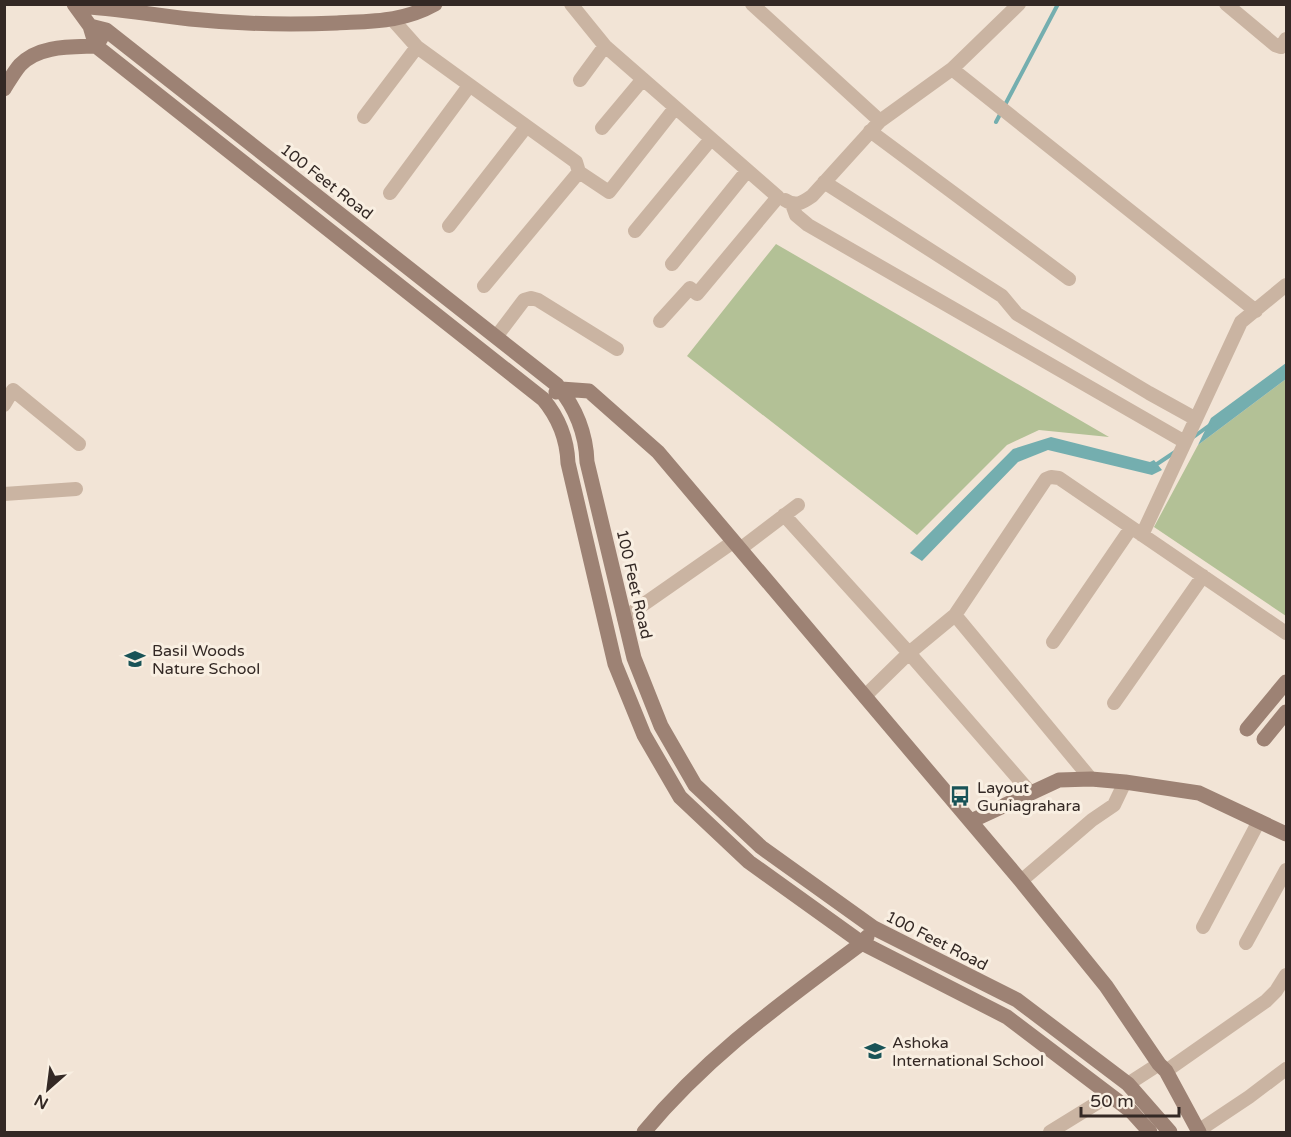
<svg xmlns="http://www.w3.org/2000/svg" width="1291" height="1137" viewBox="0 0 1291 1137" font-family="'Varela Round',sans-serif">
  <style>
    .green { fill: #b3c196 }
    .water { fill: #74aeaf }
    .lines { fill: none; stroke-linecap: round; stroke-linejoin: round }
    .stream { stroke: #74aeaf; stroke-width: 4 }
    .street { stroke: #cab4a2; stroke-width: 14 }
    .secondary { stroke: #9d8274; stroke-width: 15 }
    .labels { text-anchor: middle; stroke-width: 6; stroke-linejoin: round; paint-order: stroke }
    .street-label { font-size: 16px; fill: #342925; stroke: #f9efe2 }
    .poi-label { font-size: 16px; fill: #342925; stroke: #f9efe2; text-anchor: start }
  </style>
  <rect width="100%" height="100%" fill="#f2e4d6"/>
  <path class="green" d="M776,244L1109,437L1039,430L1007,445L917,535L687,356Z
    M1286,379V616L1154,527L1198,445Z"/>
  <path class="water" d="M1286,363V379L1198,445L1211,418Z
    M1051,437L1150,462L1154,460L1162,470L1152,475L1048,450L1018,462L922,561L910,553L1013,449Z"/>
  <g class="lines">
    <path class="stream" d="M996,122L1058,4
      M1192,438L1210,425
      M1154,466L1175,452"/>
    <path class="street" d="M571,4L605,46L778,197L697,294L690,288L660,321
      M752,4L880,121
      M1226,4L1275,45L1281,47L1286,39
      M393,20L417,47L576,162L579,172L484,286
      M952,69L1256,311
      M580,80L605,46
      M364,117L417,47
      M602,128L643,79
      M870,131L1069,279
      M579,172L609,192L675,108
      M824,182L1002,296L1017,314L1149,393L1196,419
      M390,193L469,86
      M785,200C796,207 802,203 812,196L880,121L952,69L1019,4
      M792,204L796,215L808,225L1185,442
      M449,226L526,127
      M635,231L711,139
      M672,264L747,171
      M496,337L524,300L531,298L538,300L617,349
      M4,405L13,390L79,444
      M4,494L76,489
      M784,515L909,653L1030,792
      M1142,535L1241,322L1286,285
      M740,549L798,505
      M955,615L1091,779
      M624,618L733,542
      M1053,642L1131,528
      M865,696L909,653L955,615L1046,479L1051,477L1059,478L1286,633
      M1114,703L1203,576
      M1021,881L1092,820L1114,805L1125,782
      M1203,927L1259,821
      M1246,943L1286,870
      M1166,1071L1266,1001L1276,991L1286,975
      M1128,1084L1159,1064
      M1198,1131L1249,1097L1286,1069
      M1050,1132L1110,1095"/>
    <path class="secondary" d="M74,4L90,26L96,46L543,399C559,418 567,438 568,463L615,664L644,735L680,797L749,862L862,943L1007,1017L1131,1111L1150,1132
      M76,6C115,8 152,15 190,19C239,24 288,25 337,23C373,21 403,22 435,4
      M90,26L106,30L557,385C576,408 586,432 587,462L634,658L661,726L695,785L761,847L874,928L1017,1000L1128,1084L1170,1132
      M4,89C9,81 14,72 20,65C39,45 71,47 96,46L101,38
      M556,392L561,389L589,391L658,452L1021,881L1106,986L1159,1064L1166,1071L1199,1132
      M1247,729L1286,682
      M1264,739L1286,712
      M971,821L1059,780L1091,779L1125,782L1199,793L1286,834
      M644,1132C709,1054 782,1003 862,943L867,937"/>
  </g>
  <defs>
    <g id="school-bare" transform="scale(1.62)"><path d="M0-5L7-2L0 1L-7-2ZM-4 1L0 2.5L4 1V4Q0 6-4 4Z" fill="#195357" stroke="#f9efe2" stroke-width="2.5" paint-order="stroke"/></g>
    <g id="bus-bare" transform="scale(1.62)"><path d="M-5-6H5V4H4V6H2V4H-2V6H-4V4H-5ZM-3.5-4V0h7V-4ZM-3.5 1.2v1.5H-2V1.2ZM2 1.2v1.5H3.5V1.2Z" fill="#195357" stroke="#f9efe2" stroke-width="2.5" paint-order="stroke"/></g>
  </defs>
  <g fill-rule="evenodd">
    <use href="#school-bare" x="135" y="659"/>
    <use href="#bus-bare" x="960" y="796"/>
    <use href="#school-bare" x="875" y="1051"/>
  </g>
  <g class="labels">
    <g class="street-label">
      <text transform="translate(327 181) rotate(38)" y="6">100 Feet Road</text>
      <text transform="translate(635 584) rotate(77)" y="6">100 Feet Road</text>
      <text transform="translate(937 940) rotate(27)" y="6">100 Feet Road</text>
    </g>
    <g class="poi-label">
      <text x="152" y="656">Basil Woods<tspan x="152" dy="18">Nature School</tspan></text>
      <text x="977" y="793">Layout<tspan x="977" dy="18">Guniagrahara</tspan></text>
      <text x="892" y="1048">Ashoka<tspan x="892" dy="18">International School</tspan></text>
    </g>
  </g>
  <rect width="1291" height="1137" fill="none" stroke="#342925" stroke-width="12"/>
  <g transform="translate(48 1089) rotate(208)" stroke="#f9efe2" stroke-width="4.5" paint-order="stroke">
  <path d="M0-4.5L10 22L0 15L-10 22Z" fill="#342925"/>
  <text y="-9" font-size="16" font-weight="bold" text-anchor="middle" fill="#342925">N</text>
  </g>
  <path d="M1081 1107v9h98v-9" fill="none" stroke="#342925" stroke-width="3"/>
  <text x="1090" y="1107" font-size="18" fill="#342925" stroke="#f9efe2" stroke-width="4.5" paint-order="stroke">50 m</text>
</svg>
